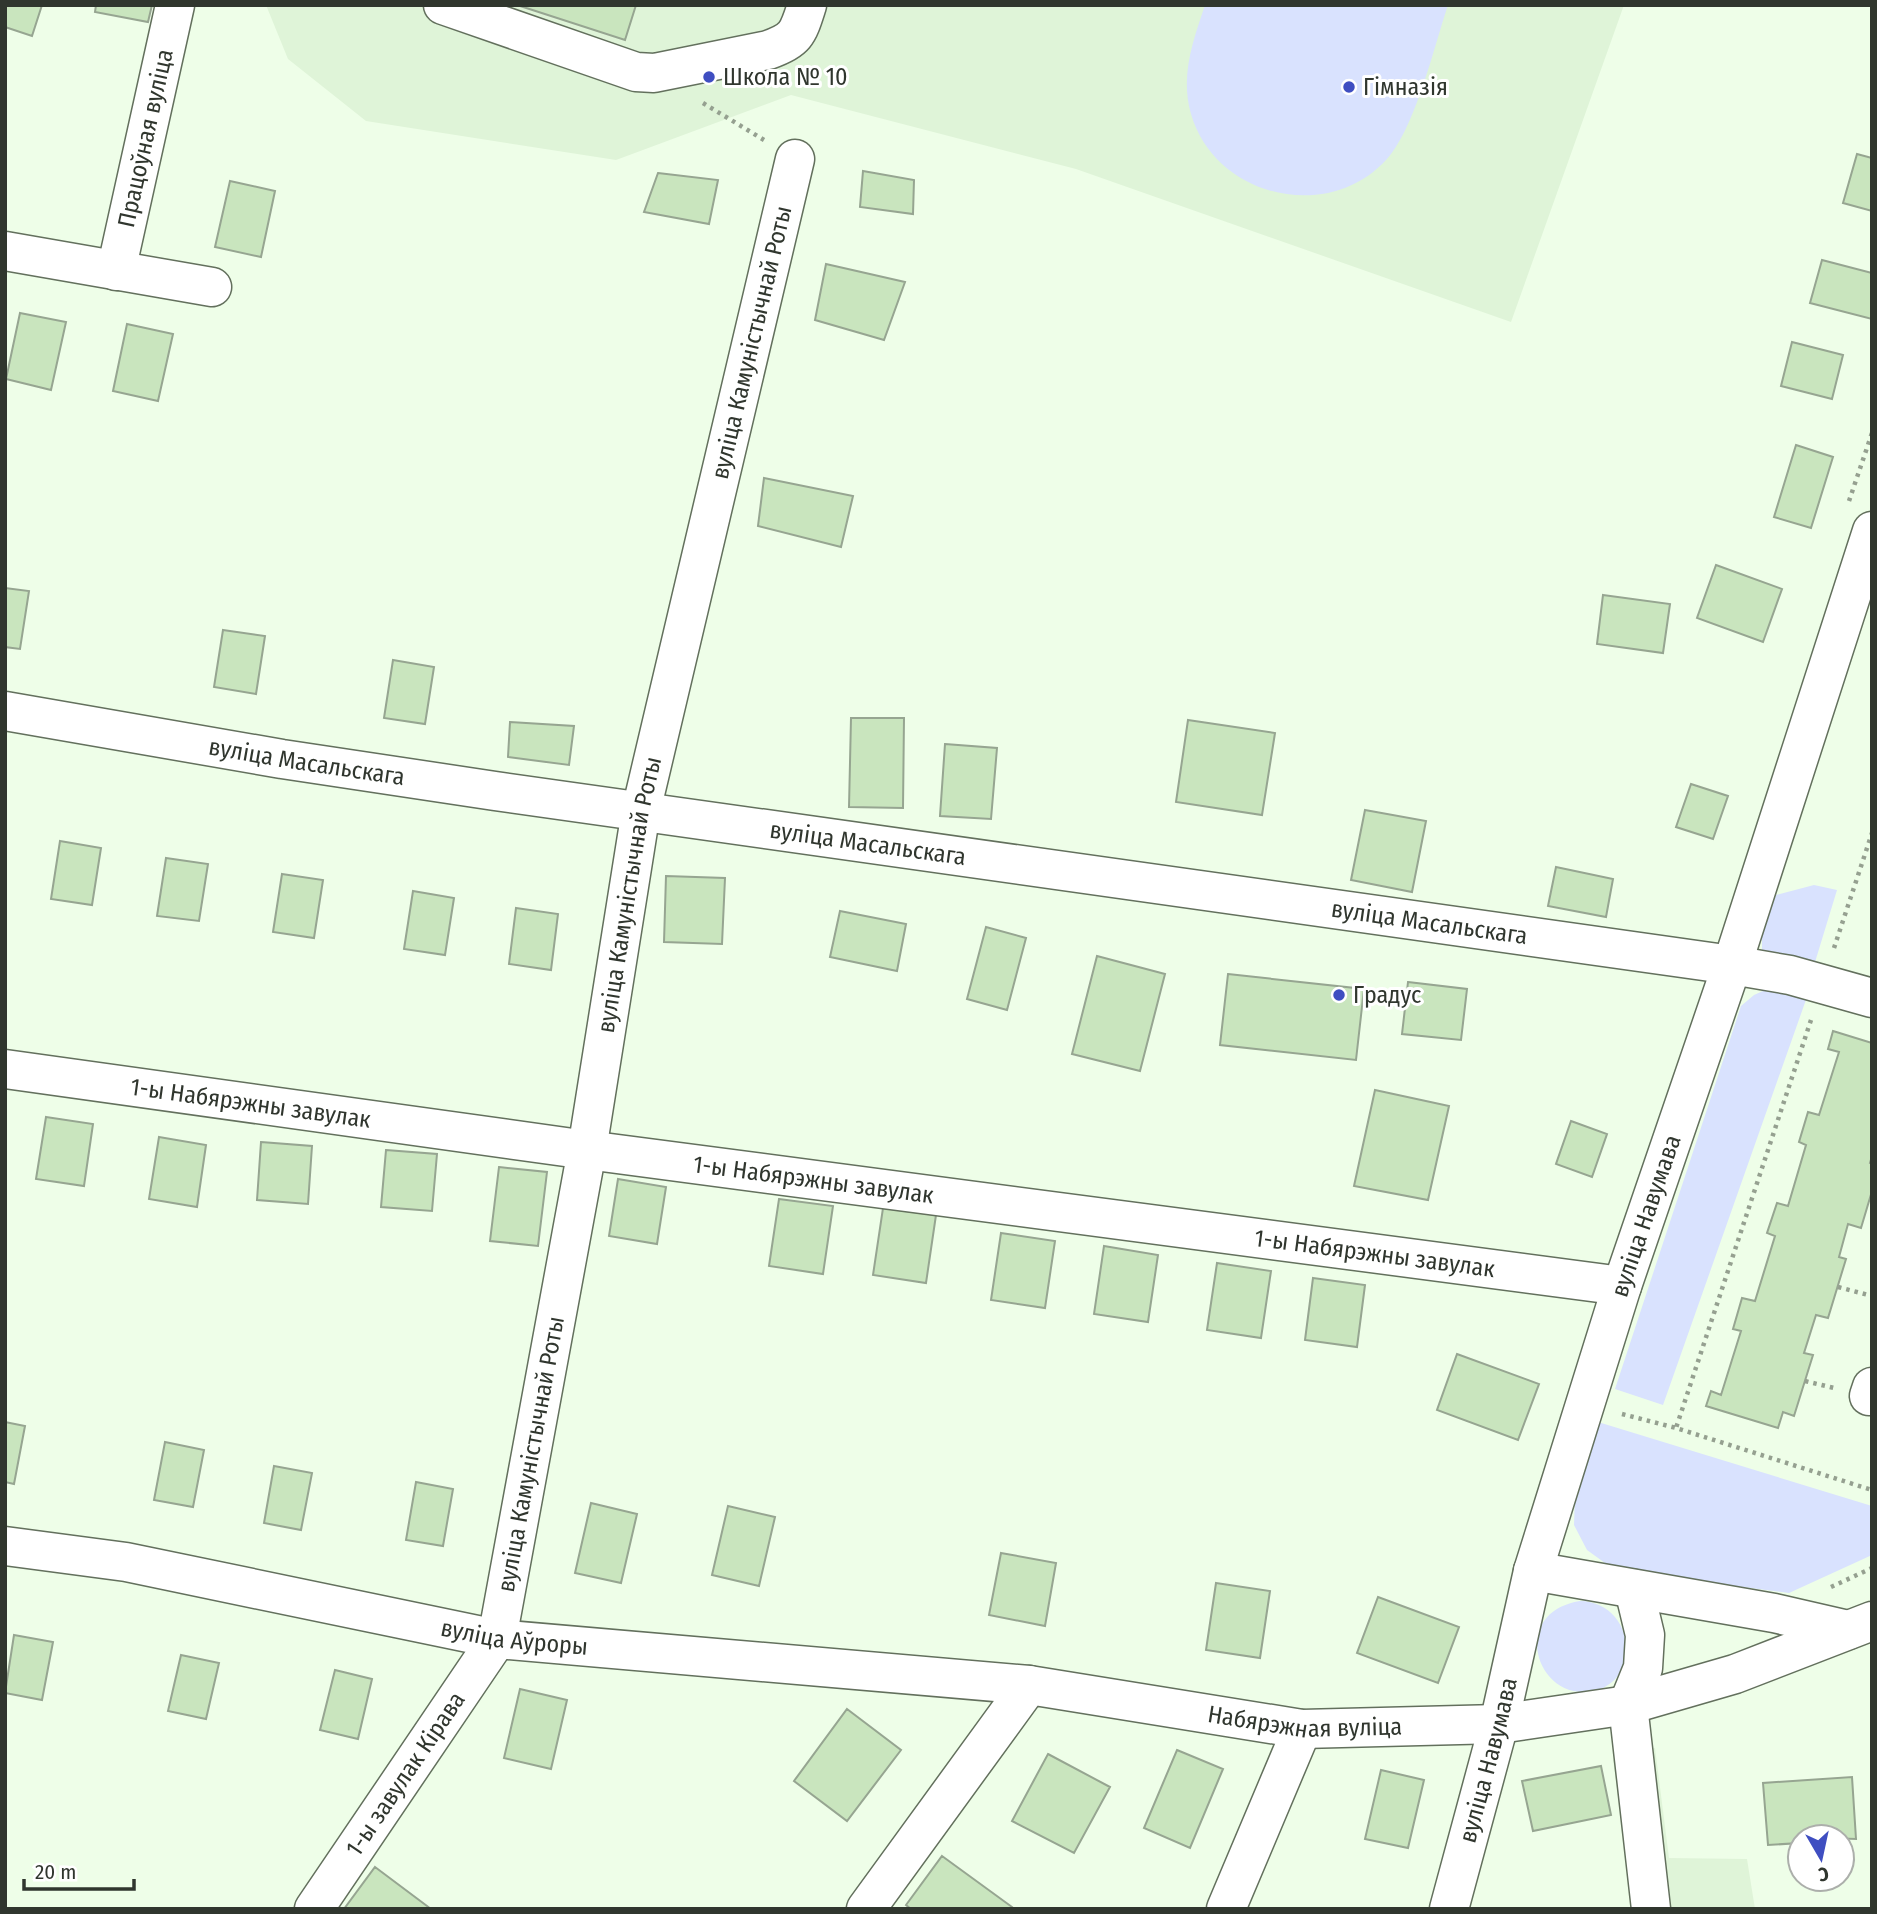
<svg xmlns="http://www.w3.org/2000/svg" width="1877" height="1914" viewBox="0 0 1877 1914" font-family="'Fira Sans Condensed',sans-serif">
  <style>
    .built { fill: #dff4d8 }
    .green { fill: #d9e2fe }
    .building { fill: #c9e5be; stroke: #96a591; stroke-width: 2 }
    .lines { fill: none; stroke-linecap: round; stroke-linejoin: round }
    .minor-casing { stroke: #63705d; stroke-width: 41 }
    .path { stroke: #95a090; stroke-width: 4.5; stroke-dasharray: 3.5 5; stroke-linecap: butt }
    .minor { stroke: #fff; stroke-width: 38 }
    .poi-dot { fill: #3f4ec1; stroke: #fff; stroke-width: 2.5 }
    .labels { text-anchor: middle; stroke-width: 6; stroke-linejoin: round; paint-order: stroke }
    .poi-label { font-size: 24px; fill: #30362e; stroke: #fff; text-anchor: start }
    .street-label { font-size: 24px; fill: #30362e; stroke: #fff }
  </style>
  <rect width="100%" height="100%" fill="#eefee8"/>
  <path class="built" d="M266,5H1624L1511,322L1076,169L791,95L616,160L366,121L288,59Z
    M1655,1748L1669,1858L1747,1859L1755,1909H1634L1613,1760Z"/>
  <path class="green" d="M1205,5H1448C1434,47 1417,120 1391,154C1335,225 1216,200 1191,114C1180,76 1193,41 1205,5Z
    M1814,885L1837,890L1812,972L1762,951V935L1776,895Z
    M1774,986L1808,994L1663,1405L1615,1389L1741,1006L1754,995Z
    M1598,1422L1872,1506V1555L1789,1593L1633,1573L1605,1563L1587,1550L1574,1525L1575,1496Z
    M1580,1601C1637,1602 1644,1687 1587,1692C1534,1696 1511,1612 1580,1601Z"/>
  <path class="building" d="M5,5H42L32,36L5,27Z
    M96,5H152L148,22L95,12Z
    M517,5H636L625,40Z
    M1857,154L1872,158V211L1843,203Z
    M863,171L914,180L913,214L860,207Z
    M658,173L718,180L709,224L644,212Z
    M230,181L275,191L261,257L215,247Z
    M1822,260L1872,273V319L1810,303Z
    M826,264L905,282L884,340L815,320Z
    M20,313L66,322L51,390L6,379Z
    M127,324L173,334L158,401L113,391Z
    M1792,342L1843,355L1832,399L1781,386Z
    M1796,445L1833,457L1811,528L1774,517Z
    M764,478L853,496L841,547L758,526Z
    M1716,565L1782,589L1763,642L1697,618Z
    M5,588L29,591L20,649L5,647Z
    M1603,595L1670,604L1663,653L1597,644Z
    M223,630L265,636L256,694L214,687Z
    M393,660L434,667L425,724L384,718Z
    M851,718H904L903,808L849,807Z
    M1188,720L1275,733L1262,815L1176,802Z
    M510,722L574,726L569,765L508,757Z
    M945,744L997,748L991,819L940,816Z
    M1691,784L1728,796L1713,839L1676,827Z
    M1365,810L1426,821L1412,892L1351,880Z
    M60,841L101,848L92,905L51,899Z
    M166,858L208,864L199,921L157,916Z
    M1556,867L1613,879L1606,917L1548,906Z
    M282,874L323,880L314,938L273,932Z
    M666,876L725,878L722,944L664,942Z
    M413,891L454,898L445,955L404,949Z
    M516,908L558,914L551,970L509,964Z
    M840,911L906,924L897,971L830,957Z
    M986,927L1026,938L1007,1010L967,999Z
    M1097,956L1165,974L1140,1071L1072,1054Z
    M1228,974L1364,989L1356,1060L1220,1045Z
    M1408,982L1467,989L1461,1040L1402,1034Z
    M1833,1031L1872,1043V1156L1870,1163L1872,1164V1191L1861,1228L1848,1224L1839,1257L1846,1259L1828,1318L1816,1315L1804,1353L1813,1355L1794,1416L1783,1412L1778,1428L1706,1406L1711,1391L1721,1395L1741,1331L1733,1329L1742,1298L1755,1301L1775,1236L1767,1233L1777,1203L1788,1206L1806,1145L1799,1142L1808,1112L1819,1115L1839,1052L1828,1049Z
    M1375,1090L1449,1106L1428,1200L1354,1186Z
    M46,1117L93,1124L84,1186L36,1179Z
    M1571,1121L1607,1134L1592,1177L1556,1164Z
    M159,1137L206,1145L197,1207L149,1199Z
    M261,1142L312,1146L308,1204L257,1200Z
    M386,1150L437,1154L432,1211L381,1207Z
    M499,1167L547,1172L538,1246L490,1241Z
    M618,1179L666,1187L657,1244L609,1236Z
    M779,1199L833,1206L823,1274L769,1266Z
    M883,1208L936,1215L926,1283L873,1275Z
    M1001,1233L1055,1241L1045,1308L991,1300Z
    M1104,1246L1158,1255L1148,1322L1094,1314Z
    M1217,1263L1271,1271L1261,1338L1207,1330Z
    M1313,1278L1365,1285L1357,1347L1305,1340Z
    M1457,1354L1539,1384L1518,1440L1437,1410Z
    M5,1422L25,1426L14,1484L5,1482Z
    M165,1442L204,1450L193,1507L154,1500Z
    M274,1466L312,1473L301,1530L264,1523Z
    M416,1482L453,1489L443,1546L406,1540Z
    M591,1503L637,1514L621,1583L575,1573Z
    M728,1506L775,1517L759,1586L712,1575Z
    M1001,1553L1056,1563L1045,1626L989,1615Z
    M1216,1583L1270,1591L1260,1658L1206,1650Z
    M1378,1597L1459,1627L1438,1683L1357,1653Z
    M14,1635L53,1642L42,1700L5,1693Z
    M181,1655L219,1663L206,1719L168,1711Z
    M335,1670L372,1679L358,1739L320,1730Z
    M520,1689L567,1700L551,1769L504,1758Z
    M847,1709L901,1750L847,1821L794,1781Z
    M1177,1750L1223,1769L1190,1848L1144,1828Z
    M1048,1754L1110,1787L1074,1853L1012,1821Z
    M1601,1766L1611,1815L1533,1831L1522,1781Z
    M1381,1770L1424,1780L1408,1848L1365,1839Z
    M1852,1777L1856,1839L1800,1837V1843L1768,1845L1763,1783Z
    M942,1856L1012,1907L1011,1909H911L906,1905Z
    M375,1867L431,1909H344Z"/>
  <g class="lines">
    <g class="minor-casing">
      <g id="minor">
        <path d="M443,5L636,72L654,73L768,50C797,40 798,33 807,5"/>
        <path d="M5,251L212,287"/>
        <path id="s1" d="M116,271L175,5"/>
        <path id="s2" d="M5,711L282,759L495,791L1732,965L1790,975L1872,998"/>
        <path id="s3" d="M5,1069L587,1150L1622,1286"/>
        <path d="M1869,1396L1872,1387"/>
        <path id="s4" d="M5,1546L126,1562L497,1639L1029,1685"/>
        <path d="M1533,1571L1774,1613L1848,1630"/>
        <path d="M1634,1589L1645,1635L1643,1668L1628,1705L1651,1909"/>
        <path id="s5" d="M314,1909L497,1639L587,1150L641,811L795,159"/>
        <path id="s6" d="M866,1909L1029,1685L1302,1729L1499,1724L1628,1705L1735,1674L1872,1621"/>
        <path d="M1226,1909L1302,1729"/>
        <path id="s7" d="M1449,1909L1499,1724L1533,1571L1622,1286L1732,965L1872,531"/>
      </g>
    </g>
    <path class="path" d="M703,103L764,140
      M1849,501L1872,433
      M1834,948L1872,833
      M1811,1020L1676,1428L1872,1490
      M1871,1194H1872
      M1838,1287L1872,1296
      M1805,1381L1834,1388
      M1622,1414L1676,1428
      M1831,1587L1872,1568"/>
    <use href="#minor" class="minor"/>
  </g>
  <g class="poi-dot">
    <circle cx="709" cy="77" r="7"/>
    <circle cx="1349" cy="87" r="7"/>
    <circle cx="1339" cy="995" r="7"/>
  </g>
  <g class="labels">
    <g class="poi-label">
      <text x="723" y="85">Школа № 10</text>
      <text x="1363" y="95">Гімназія</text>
      <text x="1353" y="1003">Градус</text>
    </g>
    <g class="street-label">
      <text dy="8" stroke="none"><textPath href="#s1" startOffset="136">Працоўная вуліца</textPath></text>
      <text dy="8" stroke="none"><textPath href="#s5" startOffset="1648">вуліца Камуністычнай Роты</textPath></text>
      <text dy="8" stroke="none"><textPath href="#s2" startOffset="306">вуліца Масальскага</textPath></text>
      <text dy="8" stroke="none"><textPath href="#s2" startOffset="873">вуліца Масальскага</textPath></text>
      <text dy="8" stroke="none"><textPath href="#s5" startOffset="1082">вуліца Камуністычнай Роты</textPath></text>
      <text dy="8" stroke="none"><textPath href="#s2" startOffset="1440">вуліца Масальскага</textPath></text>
      <text dy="8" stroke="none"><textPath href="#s3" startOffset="248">1-ы Набярэжны завулак</textPath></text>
      <text dy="8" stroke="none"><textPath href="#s3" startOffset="816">1-ы Набярэжны завулак</textPath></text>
      <text dy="8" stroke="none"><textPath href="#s7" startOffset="721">вуліца Навумава</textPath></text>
      <text dy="8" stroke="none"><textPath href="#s3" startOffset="1382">1-ы Набярэжны завулак</textPath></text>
      <text dy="8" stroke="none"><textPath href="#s5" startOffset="514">вуліца Камуністычнай Роты</textPath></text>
      <text dy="8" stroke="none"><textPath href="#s4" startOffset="518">вуліца Аўроры</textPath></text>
      <text dy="8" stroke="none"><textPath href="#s6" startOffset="556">Набярэжная вуліца</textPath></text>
      <text dy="8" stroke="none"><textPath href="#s7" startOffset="154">вуліца Навумава</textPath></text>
      <text dy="8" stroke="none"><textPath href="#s5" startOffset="163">1-ы завулак Кірава</textPath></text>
    </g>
  </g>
  <rect width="1877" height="1914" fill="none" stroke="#30362e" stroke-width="14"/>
  <g transform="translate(1821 1858) rotate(171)"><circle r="33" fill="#ffffff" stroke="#acafab" stroke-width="2"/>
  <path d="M0-5L12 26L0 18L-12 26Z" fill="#3f4ec1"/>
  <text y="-10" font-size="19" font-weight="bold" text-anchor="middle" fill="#30362e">С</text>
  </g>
  <path d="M24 1879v10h110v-10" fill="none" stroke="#30362e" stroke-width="3.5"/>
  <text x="35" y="1879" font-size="21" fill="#30362e" stroke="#ffffff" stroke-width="5" paint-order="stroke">20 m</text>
</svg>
